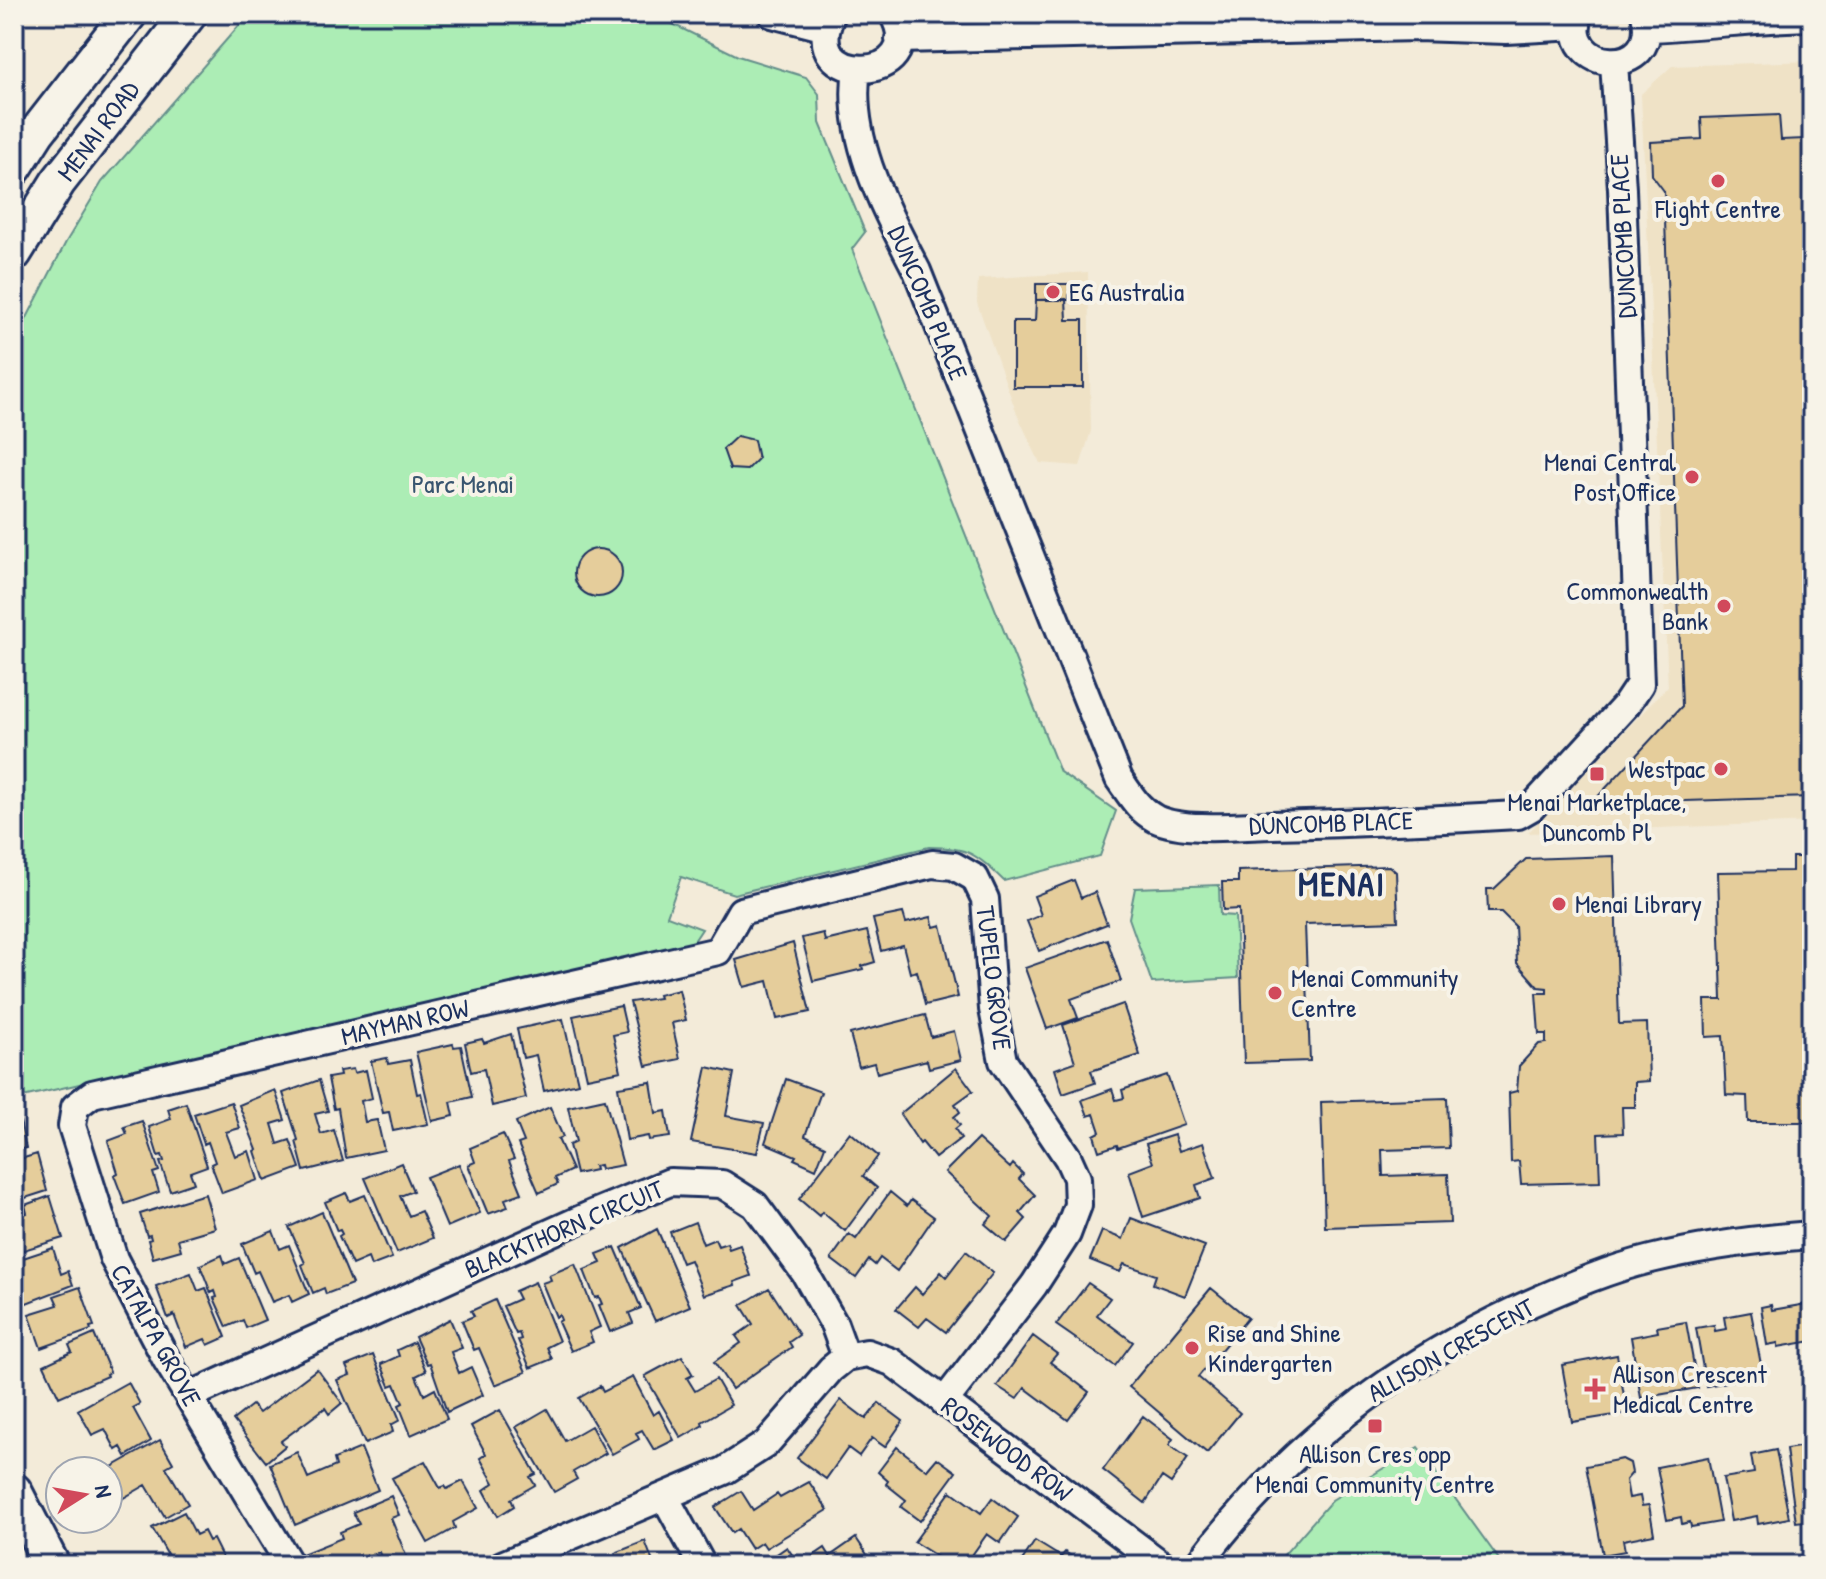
<svg xmlns="http://www.w3.org/2000/svg" width="1826" height="1579" viewBox="0 0 1826 1579" font-family="'Patrick Hand',sans-serif">
  <style>
    .built { fill: #efe2c6 }
    .green { fill: #acedb5; stroke: #648e8a; stroke-width: 2 }
    .building { fill: #e5cd9b; stroke: #1b2f5e; stroke-width: 2 }
    .lines { fill: none; stroke-linecap: round; stroke-linejoin: round }
    .minor-casing { stroke: #1b2f5e; stroke-width: 32 }
    .major-casing { stroke: #1b2f5e; stroke-width: 40 }
    .minor { stroke: #f7f3e8; stroke-width: 26 }
    .major { stroke: #f7f3e8; stroke-width: 34 }
    .poi-dot { fill: #d1495b; stroke: #f7f3e8; stroke-width: 3 }
    .labels { text-anchor: middle; stroke-width: 8; stroke-linejoin: round; paint-order: stroke }
    .street-label { font-size: 26px; fill: #1b2f5e; stroke: #f7f3e8 }
    .poi-label { font-size: 26px; fill: #1b2f5e; stroke: #f7f3e8; text-anchor: start }
    .park-label { font-size: 26px; fill: #38556f; stroke: #f7f3e8 }
    .district-label { font-size: 34px; font-weight: bold; letter-spacing: 2px; fill: #1b2f5e; stroke: #f7f3e8 }
  </style>
  <rect width="100%" height="100%" fill="#f3ebd9"/>
  <filter id="ink" filterUnits="userSpaceOnUse"><feTurbulence type="fractalNoise" baseFrequency=".0125" numOctaves="2"/><feDisplacementMap in="SourceGraphic" scale="16" xChannelSelector="R" yChannelSelector="G"/><feConvolveMatrix kernelMatrix="1 2 1 2 8 2 1 2 1" color-interpolation-filters="sRGB"/></filter>
  <g filter="url(#ink)">
    <path class="built" d="M1812,61V822L1528,833L1668,686L1641,94L1672,66Z
      M1088,272L1091,431L1080,466L1040,463L1017,414L977,303L978,279Z"/>
    <path class="green" d="M249,14H652L738,56L806,77L819,94L820,123L865,232L852,249L1060,772L1116,811L1100,856L1004,881C976,854 969,847 929,847L734,894L681,877L667,916L702,929L692,944L14,1099V343L66,242L102,182Z
      M1219,885L1220,915L1235,916L1238,978L1152,983L1129,918L1135,888Z
      M1418,1447L1503,1565H1275L1332,1500Z"/>
    <path class="building" d="M1779,115L1781,140L1805,139V148H1812V797L1591,804L1682,706L1664,191L1652,175L1651,142L1702,139L1701,118Z
      M1036,284H1070L1069,300H1036Z
      M1066,299L1067,320H1083V387H1013V321H1035L1036,300Z
      M737,436L754,440L758,459L747,470L730,469L723,449Z
      M574 573a24 24 0 1 1 48 0a24 24 0 1 1-48 0Z
      M1614,856L1619,1024L1647,1023L1649,1081L1635,1082V1107H1622L1623,1133L1598,1134L1600,1182L1521,1184L1519,1161L1511,1162L1509,1093L1517,1091L1519,1066L1539,1044L1546,1043V1034H1539L1536,993H1547V988L1538,987L1517,963L1515,926L1501,912H1488L1487,889H1494L1526,859Z
      M1792,857H1812V1122H1748L1747,1096L1726,1095L1723,1036L1706,1037L1705,1000H1722L1718,872L1792,871Z
      M1389,866L1396,872L1398,921L1305,924L1310,1061L1244,1063L1239,909L1223,910L1222,882H1238V871Z
      M1074,880L1081,898L1095,892L1107,924L1039,951L1027,921L1041,915L1034,896Z
      M903,913L906,923L931,917L934,927L941,925L958,997L925,1005L917,971L910,973L903,945L881,951L873,919Z
      M867,931L875,962L862,966L863,969L813,981L802,938L823,933L825,941Z
      M1107,939L1121,981L1071,999L1078,1018L1047,1029L1025,968Z
      M793,943L810,1012L777,1019L768,981L744,987L736,960Z
      M679,990L686,1020L672,1023L680,1059L646,1066L630,1002L659,998L658,995Z
      M1123,1004L1140,1055L1091,1071L1095,1083L1063,1094L1055,1069L1075,1062L1063,1025Z
      M621,1006L627,1032L613,1035L621,1071L587,1078L573,1016Z
      M925,1015L931,1037L954,1031L961,1060L929,1068L927,1060L877,1073L874,1063L859,1067L850,1034Z
      M563,1019L578,1083L544,1091L536,1055L523,1058L517,1029Z
      M511,1034L526,1098L492,1106L484,1069L471,1072L465,1043L482,1039L484,1043Z
      M453,1044L454,1047L461,1046L472,1097L451,1102L454,1116L432,1121L416,1052Z
      M387,1058L388,1064L410,1060L417,1094L421,1093L428,1124L393,1131L389,1112L383,1113L371,1061Z
      M707,1067L734,1073L726,1116L764,1123L757,1153L691,1142Z
      M956,1068L973,1091L955,1104L960,1112L954,1117L960,1125L955,1129L961,1138L935,1158L922,1142L920,1144L900,1114Z
      M353,1069L354,1073L366,1070L372,1098L361,1101L365,1122L377,1120L384,1150L346,1158L338,1108L334,1109L328,1078L340,1076L339,1071Z
      M1167,1075L1184,1125L1118,1148L1117,1145L1099,1151L1094,1135L1100,1132L1094,1114L1088,1116L1082,1100L1112,1089L1116,1100L1124,1098L1122,1090Z
      M786,1079L821,1092L805,1136L825,1146L816,1169L794,1159L796,1156L765,1143Z
      M319,1080L328,1111L315,1114L321,1134L334,1130L343,1161L304,1171L296,1141L298,1140L283,1093Z
      M651,1082L656,1113L666,1111L670,1137L649,1140L648,1136L627,1140L618,1087Z
      M275,1090L285,1120L272,1124L278,1144L290,1140L300,1168L265,1181L255,1151L257,1150L239,1105Z
      M1447,1098L1449,1148L1382,1150L1383,1176L1448,1174L1450,1223L1325,1227L1321,1102Z
      M605,1099L623,1165L601,1169L600,1165L594,1166L595,1170L576,1174L569,1145L576,1142L568,1107Z
      M231,1102L240,1128L226,1132L235,1156L249,1151L258,1180L222,1193L211,1164L215,1162L208,1142L204,1144L194,1114Z
      M186,1103L207,1166L190,1172L194,1183L170,1191L160,1162L164,1161L162,1155L158,1156L149,1127L171,1119L168,1109Z
      M550,1107L563,1137L558,1139L572,1170L555,1178L558,1184L539,1193L518,1144L524,1142L516,1122Z
      M18,1112L26,1148L14,1151V1113Z
      M142,1121L159,1171L153,1173L159,1192L125,1204L114,1175L118,1173L108,1141L127,1134L124,1127Z
      M850,1132L878,1156L863,1176L877,1188L845,1231L822,1212L819,1216L799,1199Z
      M503,1134L514,1159L509,1161L522,1193L505,1199L508,1207L488,1214L468,1165L475,1162L470,1148Z
      M1174,1135L1179,1151L1203,1143L1215,1178L1196,1185L1200,1198L1143,1217L1129,1172L1153,1163L1146,1144Z
      M978,1139L1010,1168L1013,1164L1023,1174L1019,1179L1035,1195L1020,1213L1026,1219L1006,1242L985,1224L992,1216L945,1172Z
      M37,1154L47,1191L19,1200L18,1196L14,1197V1161Z
      M401,1163L413,1191L400,1196L409,1216L421,1211L433,1238L397,1253L365,1178Z
      M459,1164L480,1213L447,1227L426,1177Z
      M890,1192L907,1206L911,1200L934,1217L897,1271L880,1258L875,1265L869,1260L856,1278L831,1259L849,1234L856,1239Z
      M346,1193L350,1201L365,1195L392,1258L371,1266L368,1258L352,1265L339,1236L342,1234L340,1230L337,1231L325,1202Z
      M205,1194L215,1228L178,1239L181,1250L153,1258L148,1240L151,1239L150,1235L147,1236L140,1214Z
      M50,1196L63,1238L14,1253V1217L27,1213L25,1205Z
      M322,1212L352,1284L326,1294L324,1288L313,1293L302,1265L305,1263L289,1227Z
      M1131,1218L1205,1246L1185,1296L1153,1284L1156,1275L1124,1264L1120,1272L1090,1260L1102,1231L1123,1239Z
      M695,1222L703,1244L715,1239L718,1246L727,1243L729,1249L740,1245L751,1276L734,1282L735,1285L704,1295L690,1260L682,1263L670,1232Z
      M657,1229L690,1306L655,1321L622,1248Z
      M273,1231L280,1249L289,1245L309,1294L292,1302L289,1295L272,1302L258,1271L254,1273L242,1244Z
      M615,1247L641,1308L629,1313L633,1323L610,1332L599,1305L602,1304L599,1297L595,1298L584,1270L601,1263L597,1254Z
      M53,1248L61,1274L68,1271L73,1285L24,1304L21,1297L14,1299V1261Z
      M966,1251L993,1273L946,1332L927,1318L919,1327L896,1309L915,1287L922,1294L941,1272L946,1277Z
      M222,1255L225,1264L239,1258L265,1320L246,1328L243,1320L227,1327L214,1298L217,1297L215,1291L211,1293L200,1265Z
      M575,1264L600,1327L589,1332L593,1342L571,1351L558,1322L561,1320L559,1315L556,1317L542,1283L551,1280L549,1275Z
      M191,1273L198,1291L206,1288L226,1337L208,1345L205,1339L186,1347L174,1315L168,1318L156,1286Z
      M535,1282L559,1341L547,1347L552,1359L530,1368L518,1340L521,1339L519,1333L516,1334L503,1306L519,1299L515,1291Z
      M1088,1283L1110,1298L1097,1315L1133,1342L1115,1366L1056,1325Z
      M80,1287L94,1326L90,1327L91,1330L41,1348L29,1314L58,1305L54,1296Z
      M769,1288L799,1335L789,1342L792,1347L732,1389L714,1362L741,1343L736,1336L753,1324L741,1305Z
      M1211,1288L1248,1318L1198,1377L1240,1413L1207,1453L1129,1387Z
      M495,1300L526,1372L495,1385L479,1348L474,1350L462,1321L474,1316L471,1311Z
      M1812,1303V1341L1778,1347V1343L1767,1345L1761,1307L1771,1305L1772,1310Z
      M1751,1312L1763,1375L1706,1386L1696,1328L1714,1325L1715,1331L1726,1329L1724,1317Z
      M450,1319L462,1348L451,1352L459,1373L471,1367L483,1395L447,1412L430,1363L427,1364L415,1337Z
      M1686,1322L1698,1388L1641,1398L1631,1337L1658,1332L1657,1327Z
      M94,1334L110,1372L106,1374L107,1376L59,1397L44,1365L72,1352L69,1345Z
      M1033,1336L1057,1354L1050,1362L1089,1392L1068,1420L1025,1388L1017,1399L997,1386Z
      M414,1342L426,1371L416,1376L424,1395L435,1389L447,1419L411,1435L399,1405L403,1403L395,1384L390,1386L381,1364L399,1356L397,1350Z
      M373,1355L400,1420L391,1425L393,1432L365,1444L337,1380L350,1375L346,1366Z
      M1617,1355L1627,1413L1572,1422L1562,1365Z
      M682,1356L693,1375L687,1378L695,1391L716,1379L731,1405L702,1422L703,1425L681,1438L645,1376Z
      M317,1369L342,1403L329,1414L325,1408L281,1441L285,1446L266,1462L233,1420L252,1405L259,1413Z
      M633,1377L653,1415L659,1411L674,1440L654,1450L642,1430L636,1433L639,1439L612,1454L579,1398L600,1386L603,1392Z
      M128,1382L140,1404L133,1408L151,1441L126,1456L121,1447L116,1450L105,1429L92,1435L78,1410Z
      M841,1400L866,1419L879,1403L903,1421L885,1447L872,1438L859,1456L848,1448L826,1479L797,1458Z
      M547,1409L565,1441L591,1426L606,1453L573,1472L577,1479L554,1492L516,1427Z
      M500,1410L536,1474L530,1477L535,1485L511,1499L514,1506L498,1516L484,1490L494,1483L480,1458L486,1454L471,1426Z
      M1143,1416L1173,1439L1169,1445L1188,1458L1171,1483L1162,1477L1145,1503L1103,1470Z
      M160,1440L173,1463L166,1467L188,1504L165,1517L146,1485L111,1505L108,1499V1471H105Z
      M1812,1445V1520L1796,1522L1786,1449Z
      M897,1447L927,1470L937,1458L956,1472L920,1521L901,1507L906,1500L886,1484L888,1481L878,1472Z
      M361,1448L378,1490L295,1525L270,1464L297,1452L308,1478L336,1466L334,1459Z
      M1776,1450L1789,1518L1758,1524L1757,1516L1731,1521L1723,1478L1754,1473L1751,1455Z
      M1708,1457L1720,1522L1691,1527L1690,1522L1682,1524L1681,1517L1667,1520L1657,1467Z
      M1622,1459L1630,1463L1632,1473L1626,1480L1629,1498L1640,1496L1642,1506L1649,1505L1654,1534L1623,1540L1625,1551L1603,1555L1586,1466Z
      M425,1461L440,1488L445,1486L447,1489L463,1481L478,1508L453,1522L455,1528L428,1543L392,1478Z
      M809,1482L828,1510L766,1548L762,1542L751,1549L738,1529L732,1533L715,1507L741,1491L753,1510L777,1494L780,1498Z
      M951,1491L981,1513L992,1498L1018,1517L1000,1543L987,1534L965,1565H951L914,1542Z
      M391,1496L399,1515L391,1518L407,1558L384,1565L379,1552L360,1561L362,1565H306L302,1554L342,1538L340,1532L359,1524L353,1512Z
      M184,1512L196,1535L204,1531L209,1541L213,1539L224,1561L217,1565H161L170,1559L152,1528Z
      M856,1538L874,1565H800L825,1548L830,1556Z
      M645,1541L654,1565H619L615,1553Z
      M1035,1541L1061,1557L1065,1552L1085,1565H1019Z
      M787,1547L799,1565H761Z"/>
    <g class="lines">
      <g class="minor-casing">
        <path id="minor" d="M772,14L826,28
          M832,14C795,89 932,85 893,14
          M1579,14C1559,73 1662,81 1645,14
          M1647,28C1702,26 1757,18 1812,17
          M899,39L1417,27L1506,30L1577,26
          M857,70C846,139 887,212 917,271L1119,779C1130,794 1138,810 1156,819C1185,832 1240,826 1272,825C1354,823 1436,820 1518,815L1532,807L1626,705L1640,684L1622,189L1614,62
          M846,1357L867,1353L892,1362L1162,1565
          M189,1396L592,1214L670,1182L722,1184L755,1205L805,1273L834,1324L846,1357L831,1369L766,1444L724,1471L502,1565
          M665,1497L702,1565
          M290,1565L166,1359L114,1259L72,1126L75,1107L92,1094L718,951L741,911L932,864L954,866L975,878L985,899L993,1009L1003,1061L1068,1158L1077,1178L1078,1205L1067,1234L1034,1285L944,1402
          M1198,1565C1286,1447 1397,1363 1531,1303C1570,1286 1609,1269 1651,1259C1704,1246 1757,1239 1812,1235"/>
      </g>
      <g class="major-casing">
        <path id="major" d="M14,168L37,132L129,14
          M14,253L58,182L189,14
          M14,1491L52,1565"/>
      </g>
      <use href="#minor" class="minor"/>
      <use href="#major" class="major"/>
    </g>
  </g>
  <g class="poi-dot">
    <circle cx="1718" cy="181" r="8"/>
    <circle cx="1053" cy="292" r="8"/>
    <circle cx="1692" cy="477" r="8"/>
    <circle cx="1724" cy="606" r="8"/>
    <circle cx="1721" cy="769" r="8"/>
    <rect x="1589" y="766" width="16" height="16" rx="4"/>
    <circle cx="1559" cy="904" r="8"/>
    <circle cx="1275" cy="993" r="8"/>
    <circle cx="1192" cy="1348" r="8"/>
    <path d="M1591 1377h8v8h8v8h-8v8h-8v-8h-8v-8h8z"/>
    <rect x="1367" y="1418" width="16" height="16" rx="4"/>
  </g>
  <g class="labels">
    <g class="street-label">
      <text transform="translate(98 131) rotate(-53)" y="9">MENAI ROAD</text>
      <text transform="translate(1623 236) rotate(-93)" y="9">DUNCOMB PLACE</text>
      <text transform="translate(928 303) rotate(67)" y="9">DUNCOMB PLACE</text>
      <text transform="translate(1331 823) rotate(-2)" y="9">DUNCOMB PLACE</text>
      <text transform="translate(994 978) rotate(83)" y="9">TUPELO GROVE</text>
      <text transform="translate(405 1022) rotate(-13)" y="9">MAYMAN ROW</text>
      <text transform="translate(564 1229) rotate(-23)" y="9">BLACKTHORN CIRCUIT</text>
      <text transform="translate(156 1335) rotate(61)" y="9">CATALPA GROVE</text>
      <text transform="translate(1451 1350) rotate(-29)" y="9">ALLISON CRESCENT</text>
      <text transform="translate(1007 1449) rotate(37)" y="9">ROSEWOOD ROW</text>
    </g>
    <g class="poi-label">
      <text x="1718" y="218" text-anchor="middle">Flight Centre</text>
      <text x="1069" y="301">EG Australia</text>
      <text x="1676" y="471" text-anchor="end">Menai Central<tspan x="1676" dy="30">Post Office</tspan></text>
      <text x="1708" y="600" text-anchor="end">Commonwealth<tspan x="1708" dy="30">Bank</tspan></text>
      <text x="1705" y="778" text-anchor="end">Westpac</text>
      <text x="1597" y="811" text-anchor="middle">Menai Marketplace,<tspan x="1597" dy="30">Duncomb Pl</tspan></text>
      <text x="1575" y="913">Menai Library</text>
      <text x="1291" y="987">Menai Community<tspan x="1291" dy="30">Centre</tspan></text>
      <text x="1208" y="1342">Rise and Shine<tspan x="1208" dy="30">Kindergarten</tspan></text>
      <text x="1613" y="1383">Allison Crescent<tspan x="1613" dy="30">Medical Centre</tspan></text>
      <text x="1375" y="1463" text-anchor="middle">Allison Cres opp<tspan x="1375" dy="30">Menai Community Centre</tspan></text>
    </g>
    <g class="park-label">
      <text x="463" y="493">Parc Menai</text>
    </g>
    <g class="district-label">
      <text x="1342" y="896">MENAI</text>
    </g>
  </g>
  <rect width="1826" height="1579" fill="none" stroke="#f7f3e8" stroke-width="48"/>
  <rect x="24" y="24" width="1778" height="1531" fill="none" stroke="#1b2f5e" stroke-width="3" filter="url(#ink)"/>
  <g transform="translate(84 1495) rotate(79)"><circle r="38" fill="#f7f3e8" stroke="#9fa5b1" stroke-width="2"/>
  <path d="M0-6L14 30L0 20L-14 30Z" fill="#d1495b"/>
  <text y="-12" font-size="22" font-weight="bold" text-anchor="middle" fill="#1b2f5e">N</text>
  </g>
</svg>
